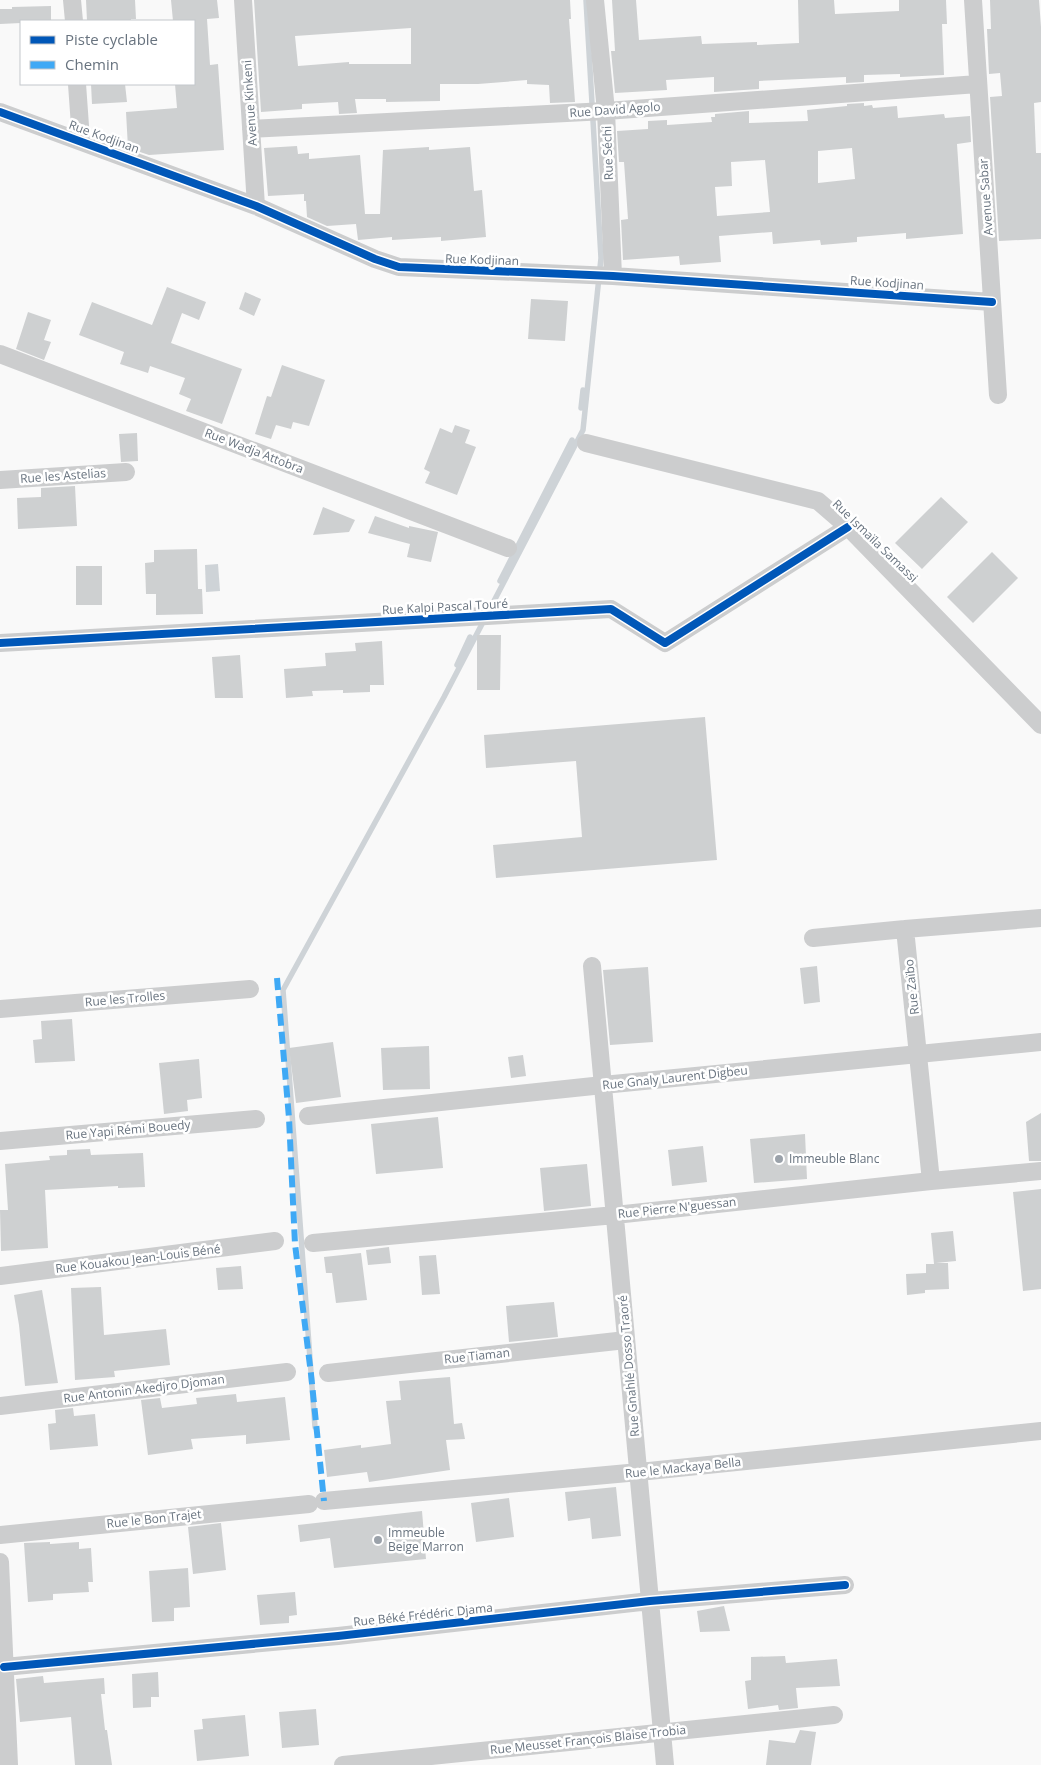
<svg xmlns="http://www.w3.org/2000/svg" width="1041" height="1765" viewBox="0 0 1041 1765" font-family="'Open Sans',sans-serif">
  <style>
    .water { fill: #ced3d7 }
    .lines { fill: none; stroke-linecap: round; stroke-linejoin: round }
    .stream { stroke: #ced3d7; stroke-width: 5.5 }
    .building { fill: #ced0d1; fill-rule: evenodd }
    .minor { stroke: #cccdce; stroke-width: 18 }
    .quiet { stroke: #3fa9f5; stroke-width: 6; stroke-dasharray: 12 6; stroke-linecap: butt }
    .cycleway-casing { stroke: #fff; stroke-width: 11 }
    .cycleway { stroke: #0057b8; stroke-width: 8 }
    .poi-dot { fill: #9ba2aa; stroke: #fff; stroke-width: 2 }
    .labels { text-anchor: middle; stroke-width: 5; stroke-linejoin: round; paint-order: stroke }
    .street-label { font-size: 12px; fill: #68737f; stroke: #fff }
    .poi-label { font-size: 12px; fill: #68737f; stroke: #fff; text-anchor: start }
  </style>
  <rect width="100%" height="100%" fill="#f9f9f9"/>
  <path class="water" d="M218,564L220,591L206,592L205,565Z"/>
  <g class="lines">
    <path class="stream" d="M581,408L583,390
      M500,581L572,440
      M457,665L470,637
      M315,1427L283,990L444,697L583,430L601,258L586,0"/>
  </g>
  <path class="building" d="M86,0H135L136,19H131V21H87Z
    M171,0H217L219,18L207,19L210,65L218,64L224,150L149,155L128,148L126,112L177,108L175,84H194V20L173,21Z
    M254,0H570L571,19H569L575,102L550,103L549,85L527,84V80L478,84H440V101L386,102V99H355L357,113L339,114L338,102L302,104V109L261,112ZM411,28V64H349V62L298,66L295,36Z
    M612,0H636L639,40L701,36L702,44L757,42V45L799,43L798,0H834L835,14L899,11V0H946L947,24H942L944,75L900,77V74L864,75V82L846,83V77L759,81V89L714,92V77L666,80L667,90L615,93L611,51H615Z
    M990,0H1039L1041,27V102L1034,103L1036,153H1041V239L999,241L990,97L1002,96L1000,73L989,74L987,29H991Z
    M51,6V21H21V23L0,24V9H12V7Z
    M91,84H125L127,102L92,104Z
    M864,103V106L872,105L873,108L897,106L898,118L944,114L945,118L970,116L971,142L957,144L963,234L906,239V233L857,237V242L821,245L820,240L773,244L772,232L719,236L721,262L680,265L679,256L623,260L621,220L628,219L624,162H619L617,131L648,129V121L667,120V125L712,122L711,117H715V114L749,111V123L808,121L807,110L847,106V104ZM852,148L855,179L818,183V151ZM765,160L770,212L717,216L715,187L732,186L731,162Z
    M297,146L298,154L309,153V159L360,155L365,214H380L383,150L429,147V150L470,147L474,191L482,190L486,237L441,241V237L392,240V237L358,240L356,224L327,226L307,217L306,201H304V194L268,196L264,148Z
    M167,287L206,302L199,320L182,313L171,343L242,369L222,424L186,411L191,399L179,394L185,378L150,366L148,373L120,364L124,352L79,335L92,302L152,325Z
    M245,292L261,299L254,316L239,309Z
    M531,299L568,301L565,341L528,339Z
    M28,312L51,320L44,340L51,342L44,360L16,349Z
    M282,365L325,380L309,426L293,422L291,429L276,425L271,439L255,434L267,396L271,397Z
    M455,425L470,430L465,443L476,447L457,495L425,483L430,472L424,469L440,428L452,433Z
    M137,433L138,461L121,462L119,434Z
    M75,486L77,526L18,529L17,498L41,497V488Z
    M941,497L968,522L922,569L895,543Z
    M323,507L355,520L349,532L313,535Z
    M375,516L409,528V526L438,532L431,562L407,557L410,544L368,533Z
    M197,549L198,589H202L203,614L156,615V594H146L145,563L154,562V550Z
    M992,552L1018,578L973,623L947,597Z
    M76,566H102V605H76Z
    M477,635H501L500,690H477Z
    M382,641L384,685H370V692L343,693V690L312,691L313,696L286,698L284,669L326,666L325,653L356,651L355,643Z
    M240,655L243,698H215L212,657Z
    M705,717L717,860L496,878L493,845L582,837L576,761L486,768L484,735Z
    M817,966L820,1002L804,1004L800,968Z
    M648,967L653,1042L610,1045L603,970Z
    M72,1019L75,1061L35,1063L33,1040L42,1039L41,1021Z
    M333,1042L341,1097L296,1103L289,1048Z
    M429,1046L430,1089L383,1090L381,1048Z
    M523,1055L526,1076L511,1078L508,1057Z
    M199,1059L202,1098L187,1100L188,1111L164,1114L159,1063Z
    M1041,1113V1161H1029L1026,1122Z
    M438,1117L443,1168L376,1174L371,1124Z
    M805,1134L807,1179L754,1183L750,1139Z
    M703,1146L707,1182L672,1186L668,1150Z
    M90,1149L91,1155L143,1153L145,1187L118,1188V1186L45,1190L48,1248L1,1251L0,1210H8L5,1164L50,1160L49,1156L67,1155V1150Z
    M587,1164L591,1206L544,1211L540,1168Z
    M1041,1189V1289L1023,1291L1013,1192Z
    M953,1231L956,1261L936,1263H948L949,1289L925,1290V1293L907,1295L906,1274L926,1273V1264H934L931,1233Z
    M389,1247L391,1263L368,1265L366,1250Z
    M361,1253L367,1300L336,1303L332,1273H326L324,1257Z
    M436,1255L440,1294L422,1295L419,1256Z
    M241,1266L243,1289L218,1290L216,1268Z
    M101,1287L104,1335L166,1329L170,1365L114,1371L115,1377L75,1380L71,1288Z
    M42,1290L58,1383L25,1386L19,1325L14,1295Z
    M554,1302L558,1337L509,1342L506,1306Z
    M450,1377L454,1424L462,1423L465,1439L446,1440L450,1470L369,1482L367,1472L327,1477L324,1450L361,1445V1448L391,1444L386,1401L401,1400L399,1381Z
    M236,1394L237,1402L285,1397L290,1440L246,1444V1435L191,1439L193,1449L148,1455L141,1400L160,1398L162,1408L197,1404L196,1398Z
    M73,1408L74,1416L95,1414L98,1446L50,1450L48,1424L56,1423L55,1410Z
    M616,1487L621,1536L592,1539L590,1518L568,1521L565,1492Z
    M509,1498L514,1537L476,1542L471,1503Z
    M422,1511L426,1559L334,1568L330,1538L300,1542L298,1525Z
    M221,1523L226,1570L193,1574L188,1527Z
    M50,1542V1544L79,1542V1549L91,1548L93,1582H88L89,1592L53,1594V1600L28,1602L24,1543Z
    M188,1568L190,1607L174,1608V1621L152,1622L149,1571Z
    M295,1592L297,1615L289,1616V1623L260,1625L257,1595Z
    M724,1606L730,1631L700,1632L697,1611Z
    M785,1656L786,1663L837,1659L840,1686L796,1688L798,1708L779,1710L778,1705L748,1709L745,1681L751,1680V1657Z
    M158,1672L159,1697H151V1707L133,1708L132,1674Z
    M43,1676L44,1683L104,1678L105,1694H101L105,1730H107L112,1765H75L71,1717L20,1722L16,1679Z
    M316,1709L319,1745L282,1748L279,1712Z
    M245,1715L249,1756L197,1761L194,1730L203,1729L202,1719Z
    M800,1730L816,1732L811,1765H766L769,1740L795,1743Z"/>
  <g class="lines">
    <path class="minor" d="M72,0L74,21
      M243,0L256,206
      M595,0L606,111L613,276
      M973,0L998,395
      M77,84L81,140
      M0,112L256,206L375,259L399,267L613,276L992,302
      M251,129L606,111L978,84
      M0,354L508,548
      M586,443L818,501L848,527L1041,725
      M0,480L126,472
      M0,643L611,609L665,643L848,527
      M813,938L905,929
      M592,966L665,1765
      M0,1009L250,989
      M308,1116L603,1085L1041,1042
      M0,1141L256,1119
      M931,1181L905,929L1041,918
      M313,1243L615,1215L931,1181L1041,1171
      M0,1276L275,1241
      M328,1373L626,1340
      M0,1406L287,1372
      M324,1501L639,1472L1041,1431
      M0,1535L309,1504
      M0,1562L9,1765
      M4,1667L338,1636L650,1601L845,1585
      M343,1765L834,1715"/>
    <path class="quiet" d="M277,978L289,1118L295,1244L311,1374L324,1501"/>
    <g class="cycleway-casing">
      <path id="cycleway" d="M0,112L256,206L375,259L399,267L613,276L992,302
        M0,643L611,609L665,643L848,527
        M4,1667L338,1636L650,1601L845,1585"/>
    </g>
    <use href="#cycleway" class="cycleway"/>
  </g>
  <g class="poi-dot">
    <circle cx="779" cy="1159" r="5"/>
    <circle cx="378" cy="1540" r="5"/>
  </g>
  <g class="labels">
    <g class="street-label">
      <text transform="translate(250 103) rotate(-94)" y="4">Avenue Kinkeni</text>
      <text transform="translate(615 110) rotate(-4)" y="4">Rue David Agolo</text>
      <text transform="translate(104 137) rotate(20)" y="4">Rue Kodjinan</text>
      <text transform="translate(608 153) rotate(-92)" y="4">Rue Séchi</text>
      <text transform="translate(986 197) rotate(-94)" y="4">Avenue Sabar</text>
      <text transform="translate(482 260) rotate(2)" y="4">Rue Kodjinan</text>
      <text transform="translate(887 283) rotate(4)" y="4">Rue Kodjinan</text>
      <text transform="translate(254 451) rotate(21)" y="4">Rue Wadja Attobra</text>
      <text transform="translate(63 476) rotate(-4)" y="4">Rue les Astelias</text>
      <text transform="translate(875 541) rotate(44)" y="4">Rue Ismaïla Samassi</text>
      <text transform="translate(445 607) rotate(-3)" y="4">Rue Kalpi Pascal Touré</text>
      <text transform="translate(912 987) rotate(-96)" y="4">Rue Zaïbo</text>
      <text transform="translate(125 999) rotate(-5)" y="4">Rue les Trolles</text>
      <text transform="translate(675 1078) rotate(-6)" y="4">Rue Gnaly Laurent Digbeu</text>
      <text transform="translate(128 1130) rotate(-5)" y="4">Rue Yapi Rémi Bouedy</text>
      <text transform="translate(677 1208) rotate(-6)" y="4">Rue Pierre N'guessan</text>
      <text transform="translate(138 1259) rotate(-7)" y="4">Rue Kouakou Jean-Louis Béné</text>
      <text transform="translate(477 1356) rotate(-6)" y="4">Rue Tiaman</text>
      <text transform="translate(629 1366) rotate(-95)" y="4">Rue Gnahlé Dosso Traoré</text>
      <text transform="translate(144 1389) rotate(-7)" y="4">Rue Antonin Akedjro Djoman</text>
      <text transform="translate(683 1468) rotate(-6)" y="4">Rue le Mackaya Bella</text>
      <text transform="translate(154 1519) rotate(-6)" y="4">Rue le Bon Trajet</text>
      <text transform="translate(423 1615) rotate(-6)" y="4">Rue Béké Frédéric Djama</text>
      <text transform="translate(588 1740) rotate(-6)" y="4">Rue Meusset François Blaise Trobia</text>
    </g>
    <g class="poi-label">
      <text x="789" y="1163">Immeuble Blanc</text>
      <text x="388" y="1537">Immeuble<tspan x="388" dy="14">Beige Marron</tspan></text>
    </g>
  </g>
  <rect x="20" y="20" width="175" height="65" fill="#ffffff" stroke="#c3c7cc"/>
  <rect x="30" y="36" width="25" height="8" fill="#0057b8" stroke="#c3c7cc"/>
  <text x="65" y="45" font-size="15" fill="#68737f">Piste cyclable</text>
  <rect x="30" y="61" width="25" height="8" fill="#3fa9f5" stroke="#c3c7cc"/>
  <text x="65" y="70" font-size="15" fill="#68737f">Chemin</text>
</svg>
